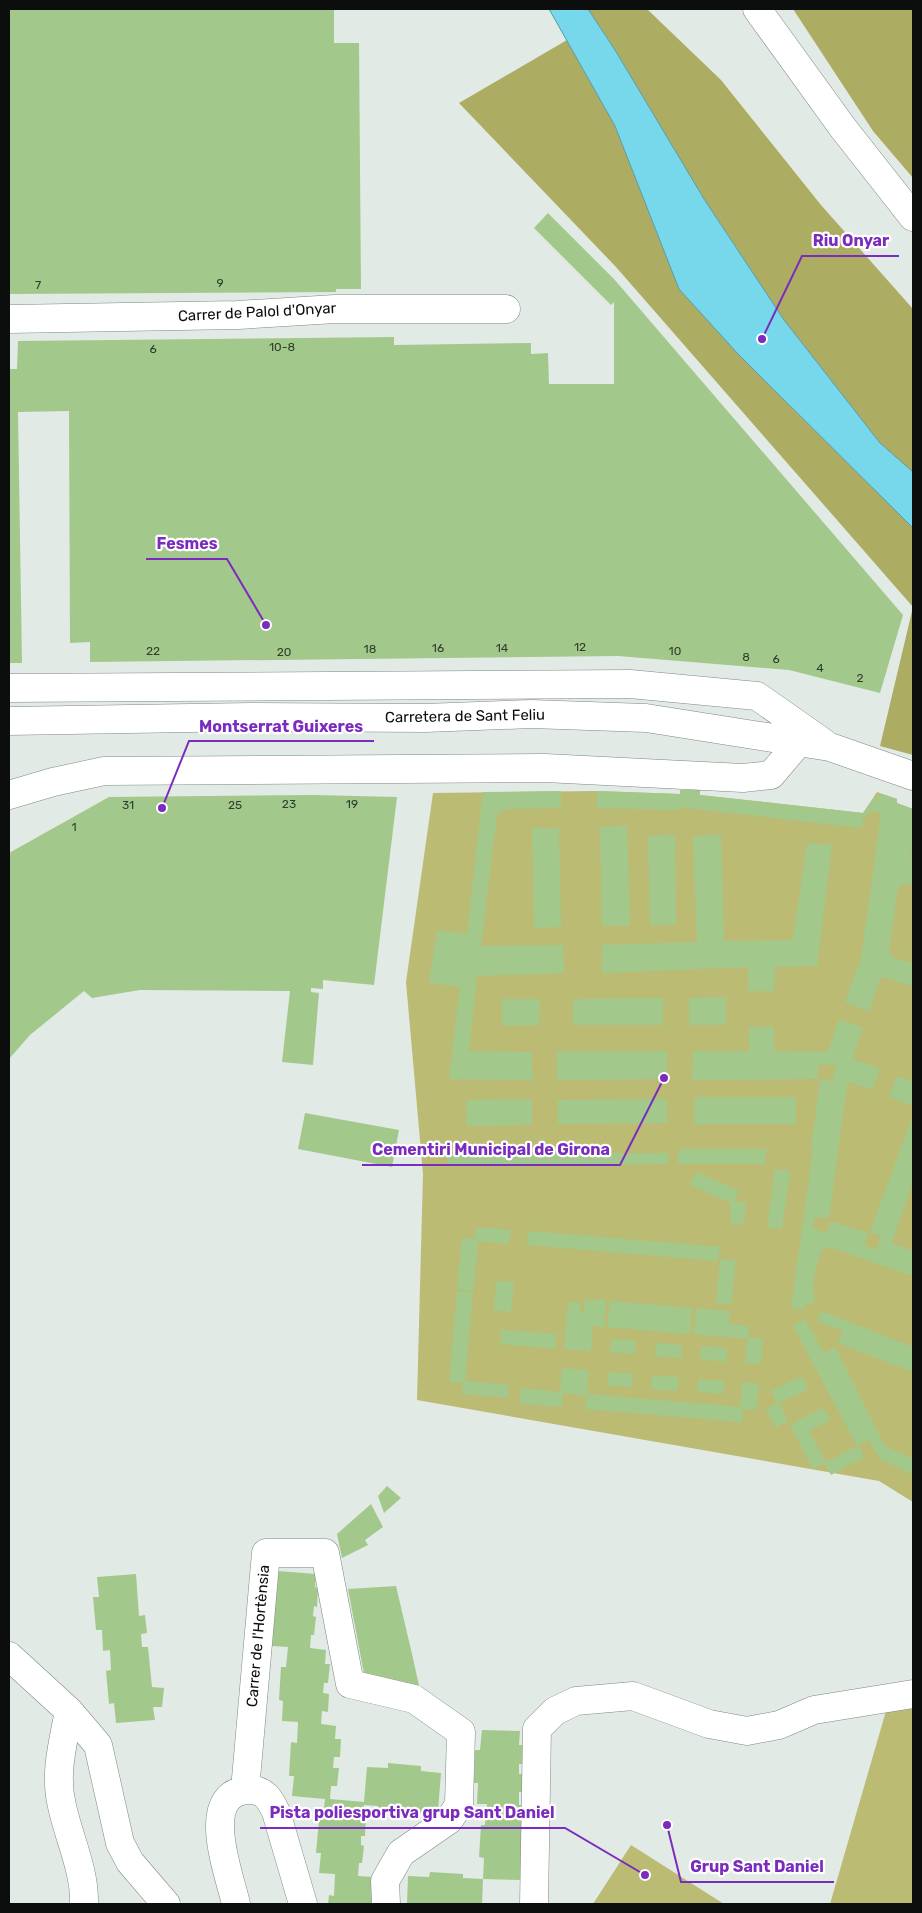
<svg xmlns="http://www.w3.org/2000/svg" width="922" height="1913" viewBox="0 0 922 1913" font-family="Rubik,sans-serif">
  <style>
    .green { fill: #bbbb74 }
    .forest { fill: #acac63 }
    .water { fill: #77d8ec; stroke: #579ba9 }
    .building { fill: #a2c98b }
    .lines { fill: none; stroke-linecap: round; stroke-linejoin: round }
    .minor-casing { stroke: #818884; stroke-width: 29 }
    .major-casing { stroke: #818884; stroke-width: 29 }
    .minor { stroke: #fff; stroke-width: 28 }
    .major { stroke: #fff; stroke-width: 28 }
    .labels { text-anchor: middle; stroke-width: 4.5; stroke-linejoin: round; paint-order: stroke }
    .number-label { font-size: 12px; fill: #313d2c }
    .street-label { font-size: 15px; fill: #0b0e0c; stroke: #fff }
    .leader { fill: none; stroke: #7b2cbf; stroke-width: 2 }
    .callout-dot { fill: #7b2cbf; stroke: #fff; stroke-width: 2 }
    .callout-label { font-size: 16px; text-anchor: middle; font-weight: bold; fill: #7b2cbf; stroke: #fff; stroke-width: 4.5; stroke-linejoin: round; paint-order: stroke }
  </style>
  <rect width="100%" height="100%" fill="#e1eae5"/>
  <path class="green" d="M680,790H700V795L863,813L877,792L897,799V803L913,809V1502L879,1481L417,1400L423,1174L406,982L433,793L597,791L680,794Z
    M913,1707V1904H830L886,1711Z
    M631,1845L724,1904H593Z"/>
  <path class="forest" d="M588,9H647L721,80L821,205L913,309V472L880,443L784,320L704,199L615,50Z
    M793,9H913V178L873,131Z
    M567,40L615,126L679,289L739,355L913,528V755L880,746L913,607L616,267L459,103Z"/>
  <path class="water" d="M549,9H588L615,50L704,199L784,320L880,443L913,472V528L739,355L679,289L615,126Z"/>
  <path class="building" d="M12,9H334V43H359L361,289H336V292L9,294V10Z
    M548,213L614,279L903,615L880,693L789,670L618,656L90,662V642L70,643L69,411L18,412L22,663H9V369H17L18,341L394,337V345L531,343V354L548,353L549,384H614V302L611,305L534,228Z
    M680,790H700V795L863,813L874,798L882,794L897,799L896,803L913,809V847L910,856L913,857V886L904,883L898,887L889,950L893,957L913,964V977L910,986L885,977L880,979L869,1012L845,1002L861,959L881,813L872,811L863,818L862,828L679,807L680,810L597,808V791L680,794Z
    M561,791V808L506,809L497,815L481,946L563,945L564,973L477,976L469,1051L531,1052L533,1080L449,1079L460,987L429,983L437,930L467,934L483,792Z
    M314,795L397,797L374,985L323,980V989L311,988V992L319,993L313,1065L282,1062L290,991L140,990L92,998L84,991L30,1035L9,1059V853L109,797Z
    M627,826L630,926H602L600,827Z
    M532,828H559L561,927L534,928Z
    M675,835L676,925H650L648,836Z
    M721,835L724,941L793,940L807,843L832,845L817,966L775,967L774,991H748V967L602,973V945L697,942L693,836Z
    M726,997V1025H689V998Z
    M663,998V1025H573V999Z
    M502,999H540L539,1025L502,1026Z
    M839,1019L863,1028L853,1056L855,1060L880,1069L872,1090L850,1082L847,1084L829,1218L815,1217L813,1228L827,1233L831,1221L868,1233L864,1245L876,1250L881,1236L870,1232L913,1115V1182L892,1241L894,1244L913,1251V1276L829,1247L822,1250L817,1264L813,1284L815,1304L805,1303L804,1310L791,1308L813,1150H811L820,1079L833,1081L836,1065H818V1079L692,1080L693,1051H749V1027H774V1051L828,1052Z
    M557,1051H667V1079L557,1080Z
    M897,1076L913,1082V1106L889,1097Z
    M695,1097H796V1124H694Z
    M532,1099V1125L467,1126L466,1100Z
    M667,1099V1123L558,1124V1100Z
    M305,1113L399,1130L392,1167L298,1149Z
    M678,1149H766L765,1164H678Z
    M668,1153V1164L448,1166L447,1154Z
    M775,1169L790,1171L782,1229L767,1227Z
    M696,1172L739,1191L734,1201L746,1203L744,1224L730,1223L731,1203L690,1185Z
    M476,1227L511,1230L509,1244L478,1241L473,1291L457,1289L462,1237L475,1239Z
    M528,1231L720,1247L718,1261L527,1245Z
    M720,1259L736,1261L731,1304L716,1303Z
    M496,1281L514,1282L511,1312L494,1310Z
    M457,1291L473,1292L465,1381L509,1385L508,1398L462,1394L463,1383L449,1382Z
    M585,1299L606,1300L604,1327L592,1326L591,1351L564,1349L568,1302L581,1303L580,1312H584Z
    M610,1301L692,1308L690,1334L607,1327Z
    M696,1308L730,1311L729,1324L749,1326L748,1337L763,1339L761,1364L745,1363L747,1339L694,1334Z
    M821,1311L913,1347V1372L838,1343L843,1331L817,1321Z
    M805,1319L824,1353L835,1347L885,1446L913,1459V1475L880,1459L869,1440L858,1445L864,1457L831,1475L824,1463L813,1469L790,1425L805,1417L823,1408L830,1420L809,1431L826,1462L857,1446L793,1326Z
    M501,1330L556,1334L555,1349L500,1344Z
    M611,1339L636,1341L635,1354L610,1352Z
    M656,1343L682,1345L681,1358L655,1356Z
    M701,1346L727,1348L726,1362L700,1359Z
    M562,1368L589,1370L587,1394L740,1407L742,1382L759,1384L756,1410L743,1409L742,1422L585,1409L587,1396L563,1393L562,1407L519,1403L521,1388L560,1392Z
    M608,1372L633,1374L632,1387L607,1385Z
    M652,1375L679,1377L677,1391L651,1389Z
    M801,1376L808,1389L779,1403L788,1421L776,1428L766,1409L777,1403L771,1391Z
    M698,1379L724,1381L723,1394L697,1392Z
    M387,1486L401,1498L384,1513L378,1496Z
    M371,1504L383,1527L365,1540L368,1545L342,1558L337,1534Z
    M278,1571L316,1574L315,1587L318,1588L317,1607L314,1606L313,1616L316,1617L314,1635H311L310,1648L326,1650L325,1664H330L328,1683H324L323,1693L329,1694L328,1712L322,1711L321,1724L336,1726L335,1739H341L340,1757H334L333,1768H339L337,1786H331L330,1799L364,1802L367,1767L388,1768V1763L421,1766V1771L441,1773L438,1811L424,1810V1814L406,1812V1808L395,1807V1811L377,1810L378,1806L364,1805L363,1816H366L365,1836H361V1845L364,1846L362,1863H359L358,1876L374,1877L379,1904H328L329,1895L334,1896L335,1874L319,1873L321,1853H316L319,1820H323L325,1799L292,1796L294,1776H289L291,1742L297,1743L298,1722L282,1721L283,1701L279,1700L281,1667H286L288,1647L272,1646Z
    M136,1574L139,1616L145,1615L147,1633L141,1634L142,1647H148L152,1687L164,1688L162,1707H153L155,1720L116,1723L114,1703L109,1704L106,1671L111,1670L110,1650L103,1651L102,1630H96L93,1597H99L97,1577Z
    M396,1586L412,1654L420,1690L365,1679L348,1589Z
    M482,1730L520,1731L519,1745H526V1764H519V1774H525V1792H519V1805H525L521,1880L483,1879L482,1904H407L408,1876L429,1877L430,1872L463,1874V1878L483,1879L484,1858L479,1857L481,1825H485L487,1804H477L478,1783H474L475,1750H480Z"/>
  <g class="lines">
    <g class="minor-casing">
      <path id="minor" d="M9,319L238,315L335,309H506
        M9,688L630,684L757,696L824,743
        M9,721L250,717L425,718L531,714L646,718L830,747L913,776
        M9,795L53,782L104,771L545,768L743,778L771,775L799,742
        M9,1656L69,1711L98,1745L120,1843L130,1862L166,1904
        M69,1711C63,1743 54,1774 62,1806C69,1839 85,1870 84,1904
        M245,1790L266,1553H325L350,1684L414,1699L461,1732L459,1805L449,1820L401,1853L385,1881L386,1904
        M236,1904C230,1876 197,1793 248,1790C264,1789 270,1799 276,1812L303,1904
        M534,1904L537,1729L555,1711L576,1701L633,1696L709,1724L747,1731L779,1725L814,1710L913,1694"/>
    </g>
    <g class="major-casing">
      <path id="major" d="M757,9L843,128L913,217"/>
    </g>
    <use href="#minor" class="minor"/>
    <use href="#major" class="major"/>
  </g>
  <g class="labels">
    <g class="number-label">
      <text x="220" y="287">9</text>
      <text x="38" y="289">7</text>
      <text x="282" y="351">10-8</text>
      <text x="153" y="353">6</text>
      <text x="580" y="651">12</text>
      <text x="438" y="652">16</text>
      <text x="502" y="652">14</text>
      <text x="370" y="653">18</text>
      <text x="153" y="655">22</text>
      <text x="675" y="655">10</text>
      <text x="284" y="656">20</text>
      <text x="746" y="661">8</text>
      <text x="776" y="663">6</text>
      <text x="820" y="672">4</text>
      <text x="860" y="682">2</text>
      <text x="289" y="808">23</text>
      <text x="352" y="808">19</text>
      <text x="128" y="809">31</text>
      <text x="235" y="809">25</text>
      <text x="74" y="831">1</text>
    </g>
    <g class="street-label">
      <text transform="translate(257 312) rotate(-3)" y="5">Carrer de Palol d'Onyar</text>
      <text transform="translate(465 716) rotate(-1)" y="5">Carretera de Sant Feliu</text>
      <text transform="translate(258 1636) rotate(-85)" y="5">Carrer de l'Hortènsia</text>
    </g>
  </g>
  <path class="leader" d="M762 339L802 256H899M266 625L227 559H146M162 808L189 741H374M664 1078L620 1165H362M645 1875L565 1828H260M667 1825L681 1882H834"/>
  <g class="callout-dot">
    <circle cx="762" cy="339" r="5"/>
    <circle cx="266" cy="625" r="5"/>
    <circle cx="162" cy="808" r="5"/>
    <circle cx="664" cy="1078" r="5"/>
    <circle cx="645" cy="1875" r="5"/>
    <circle cx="667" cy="1825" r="5"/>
  </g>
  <g class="callout-label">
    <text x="851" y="246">Riu Onyar</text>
    <text x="187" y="549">Fesmes</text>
    <text x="281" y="732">Montserrat Guixeres</text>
    <text x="491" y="1155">Cementiri Municipal de Girona</text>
    <text x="412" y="1818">Pista poliesportiva grup Sant Daniel</text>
    <text x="757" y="1872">Grup Sant Daniel</text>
  </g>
  <rect width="922" height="1913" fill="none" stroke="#0b0e0c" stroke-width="20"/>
</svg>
